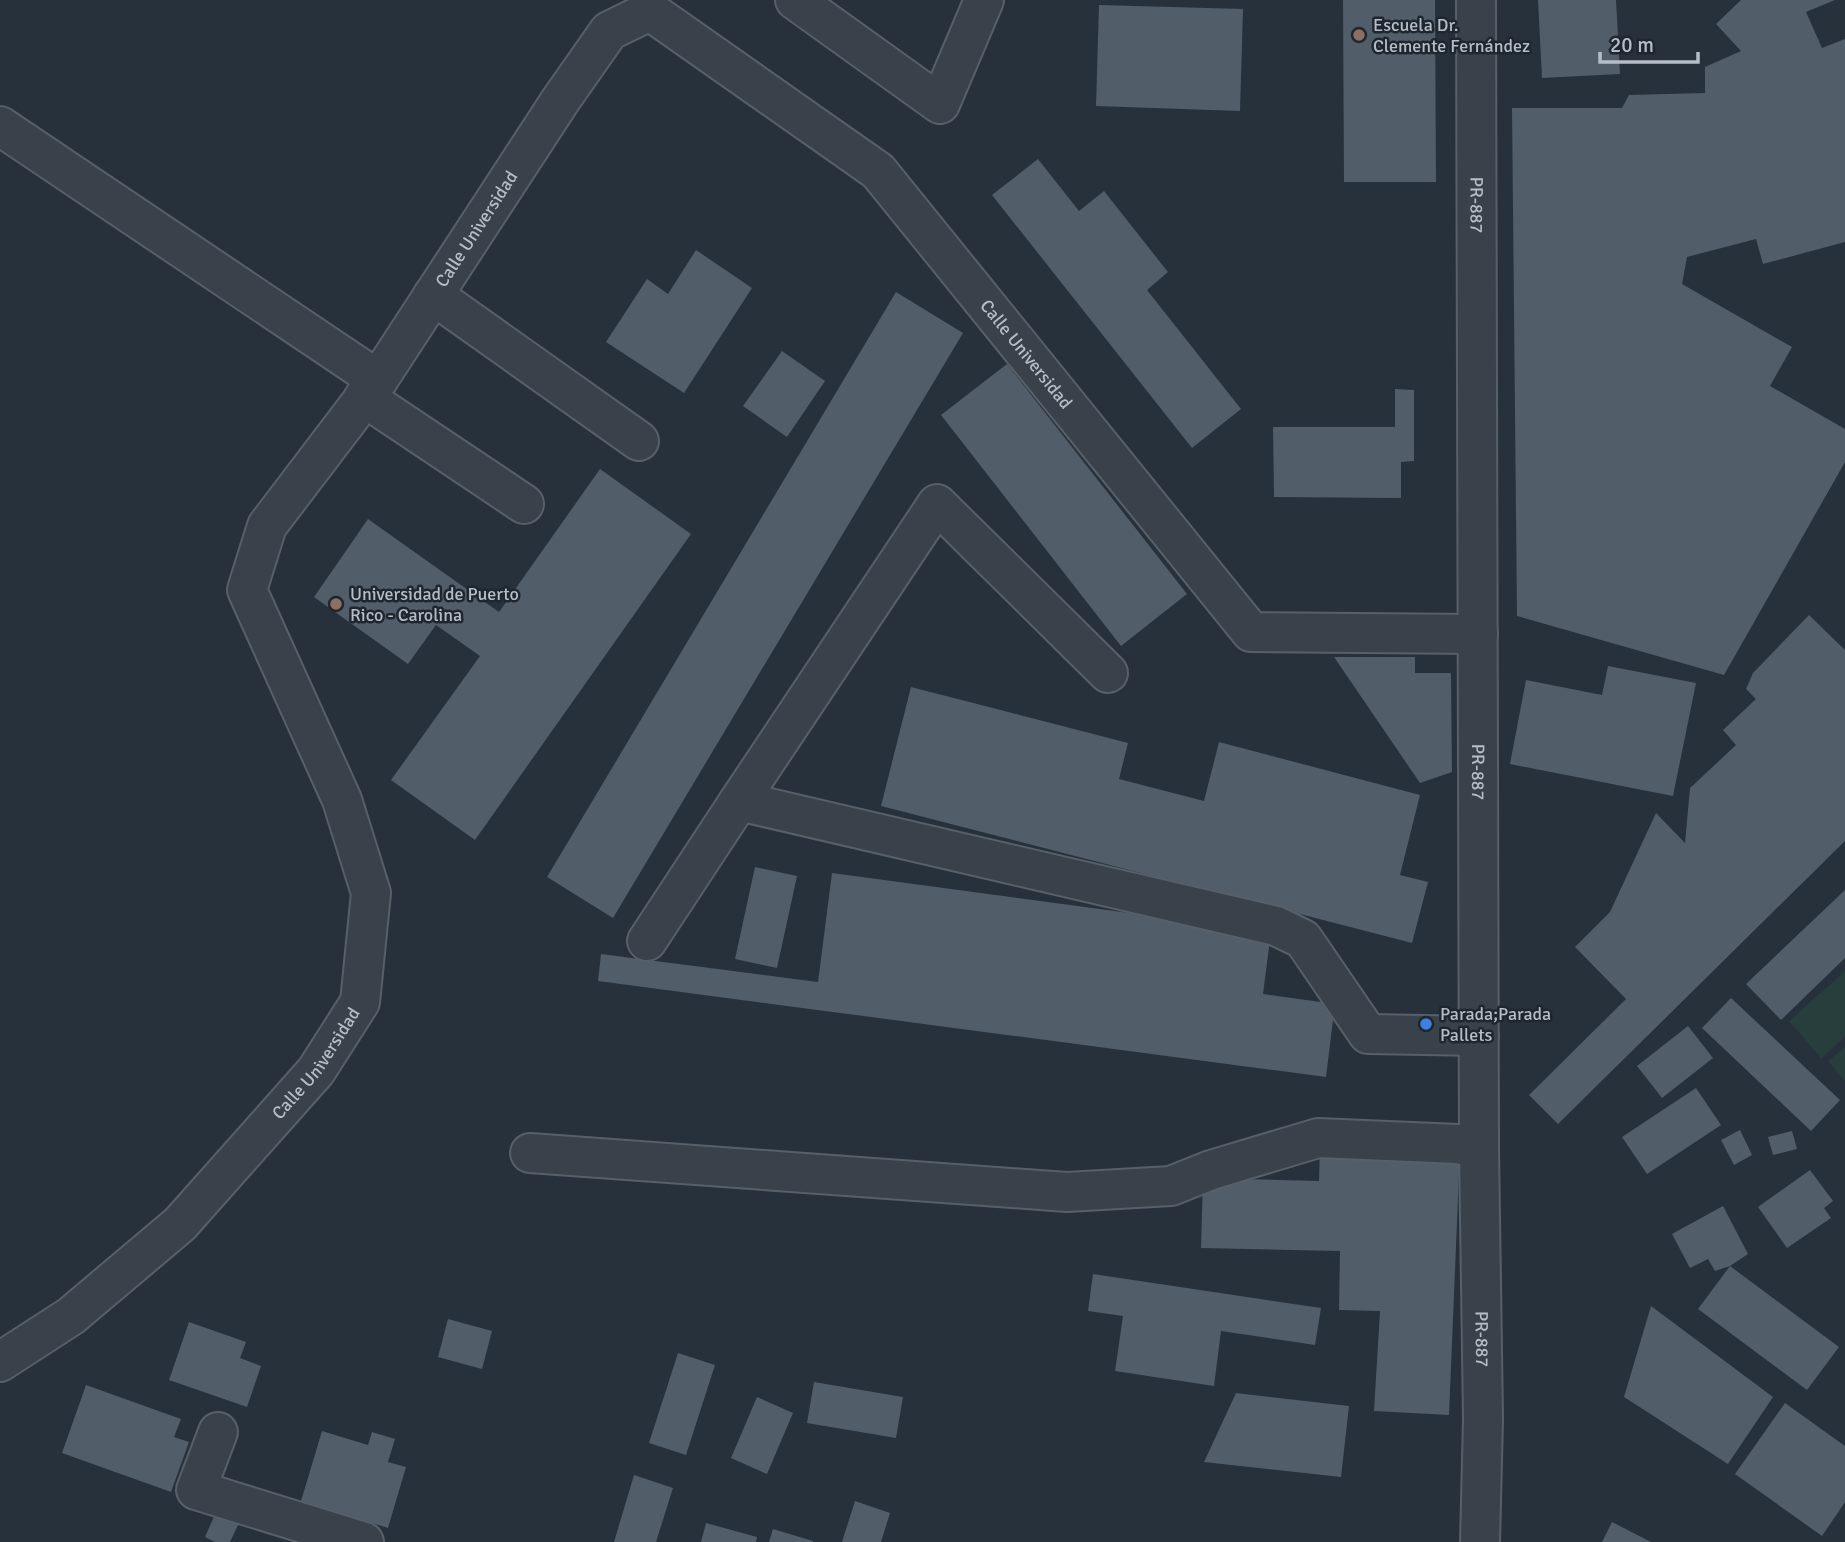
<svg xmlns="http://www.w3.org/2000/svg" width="1845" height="1542" viewBox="0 0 1845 1542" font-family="Signika,sans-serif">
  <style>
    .green { fill: #283e3d }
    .building { fill: #515d69 }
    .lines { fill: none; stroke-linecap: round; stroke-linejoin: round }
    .minor-casing { stroke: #576069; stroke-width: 42 }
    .minor { stroke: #39424b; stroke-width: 38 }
    .education-dot { fill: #8d6e63; stroke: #1e2730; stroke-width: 2.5 }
    .shop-dot { fill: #3f7fe0; stroke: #1e2730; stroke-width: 2.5 }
    .labels { text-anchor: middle; stroke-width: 5; stroke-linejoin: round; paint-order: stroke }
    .poi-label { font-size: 18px; fill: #b5bdc7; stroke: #1e2730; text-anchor: start }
    .street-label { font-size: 18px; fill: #b5bdc7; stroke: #1e2730 }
  </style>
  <rect width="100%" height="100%" fill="#26313b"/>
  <path class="green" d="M1845,971V1037L1821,1058L1789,1021Z
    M1845,1047V1081L1828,1061Z"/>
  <path class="building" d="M1343,0H1435L1436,182H1344Z
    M1538,0H1616L1620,74L1542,78Z
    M1741,0H1835L1806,12L1822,48L1845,39V242L1763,264L1756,239L1687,257L1682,284L1792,347L1770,386L1845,429V462L1724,675L1517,616L1512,108H1622L1629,95L1705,93V67L1741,51L1716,24Z
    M1099,5L1243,9L1240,111L1096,106Z
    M1038,159L1079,211L1104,191L1168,272L1147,290L1241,409L1192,448L992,195Z
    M696,250L752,288L684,393L606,342L647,279L668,294Z
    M896,292L963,333L613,918L547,877Z
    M782,351L825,381L787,437L743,406Z
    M1007,364L1187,594L1121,646L941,415Z
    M1395,389L1414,390V461L1401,462V498L1274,497L1273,427H1395Z
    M600,469L691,534L475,840L391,780L480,656L436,625L408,664L314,597L368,519L499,612Z
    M1809,615L1845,650V841L1558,1124L1529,1095L1626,999L1575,947L1610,912L1656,813L1685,843L1690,788L1736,745L1723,730L1756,699L1746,689L1753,673Z
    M1334,657H1415V673H1451L1452,772L1420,783Z
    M1608,666L1696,683L1673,796L1510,764L1526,680L1602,695Z
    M911,687L1128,743L1119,779L1204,801L1219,742L1420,795L1400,875L1428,882L1412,943L881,806Z
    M755,867L797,876L777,968L735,959Z
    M832,873L1271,932L1263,994L1335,1004L1326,1077L598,981L601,954L818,982Z
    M1845,890V958L1781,1020L1746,984Z
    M1731,998L1840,1100L1811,1131L1702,1028Z
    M1688,1026L1713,1058L1662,1098L1637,1066Z
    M1696,1088L1721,1125L1647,1174L1622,1137Z
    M1740,1130L1752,1155L1734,1165L1721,1140Z
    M1792,1131L1797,1149L1773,1155L1768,1137Z
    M1320,1145L1460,1149L1449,1415L1374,1411L1380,1311L1339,1310L1340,1251L1201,1248L1203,1178L1319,1181Z
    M1810,1170L1833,1201L1824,1208L1831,1218L1787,1248L1758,1207Z
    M1723,1206L1748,1254L1730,1266L1715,1271L1708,1259L1690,1268L1672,1234Z
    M1730,1266L1839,1347L1807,1390L1698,1309Z
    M1093,1274L1321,1308L1315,1345L1221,1331L1214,1386L1115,1371L1123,1316L1088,1311Z
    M1651,1306L1773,1397L1728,1464L1624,1397Z
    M448,1319L492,1331L482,1369L438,1357Z
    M189,1322L246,1342L240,1358L261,1366L247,1407L169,1380Z
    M678,1353L715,1365L686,1455L649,1443Z
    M814,1382L903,1397L896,1438L807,1423Z
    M86,1385L181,1419L174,1437L189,1442L171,1492L62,1453Z
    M1236,1393L1349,1406L1341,1477L1204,1462Z
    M757,1397L793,1413L767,1474L731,1458Z
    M1785,1403L1845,1446V1502L1822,1536L1735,1474Z
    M322,1431L368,1445L372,1432L395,1439L388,1462L406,1467L388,1528L301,1501Z
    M634,1475L673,1488L656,1542H614Z
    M855,1501L890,1513L881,1542H842Z
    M217,1510L240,1521L230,1542H215L205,1537Z
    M1612,1522L1651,1542H1602Z
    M706,1523L757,1537L756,1542H701Z
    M773,1529L813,1541V1542H769Z"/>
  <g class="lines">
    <g class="minor-casing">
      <g id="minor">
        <path d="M795,0L940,104L984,0"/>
        <path id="s1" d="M1476,0L1479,1149L1483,1419L1480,1542"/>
        <path d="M0,126L378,380"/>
        <path d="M433,295L639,441"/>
        <path d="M364,397L524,504"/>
        <path d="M1108,673L937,504L739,801L1276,926L1303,939L1368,1034L1479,1036"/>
        <path d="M647,941L739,801"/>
        <path d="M530,1153L1067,1192L1171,1186L1211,1170L1318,1138L1458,1144L1479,1149"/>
        <path id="s2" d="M0,1362L71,1316L180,1224L316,1071L360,1002L371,893L342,800L247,590L267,526L378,380L560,101L609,31L650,11L878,171L1251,632L1478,634"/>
        <path d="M218,1432L196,1490L364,1542"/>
      </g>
    </g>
    <use href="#minor" class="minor"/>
  </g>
  <g class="education-dot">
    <circle cx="1359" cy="35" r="7"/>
    <circle cx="336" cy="604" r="7"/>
  </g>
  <circle class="shop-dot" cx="1426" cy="1024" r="7"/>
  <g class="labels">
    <g class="poi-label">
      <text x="1373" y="31">Escuela Dr.<tspan x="1373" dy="21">Clemente Fernández</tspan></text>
      <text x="350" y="600">Universidad de Puerto<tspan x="350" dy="21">Rico - Carolina</tspan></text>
      <text x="1440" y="1020">Parada;Parada<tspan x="1440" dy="21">Pallets</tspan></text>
    </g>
    <g class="street-label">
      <text dy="6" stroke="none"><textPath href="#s1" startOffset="205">PR-887</textPath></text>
      <text dy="6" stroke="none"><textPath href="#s2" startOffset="1382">Calle Universidad</textPath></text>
      <text dy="6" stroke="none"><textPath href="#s2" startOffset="2180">Calle Universidad</textPath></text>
      <text dy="6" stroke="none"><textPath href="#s1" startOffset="772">PR-887</textPath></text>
      <text dy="6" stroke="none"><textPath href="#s2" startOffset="438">Calle Universidad</textPath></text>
      <text dy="6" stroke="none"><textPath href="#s1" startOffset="1339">PR-887</textPath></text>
    </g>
  </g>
  <path d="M1600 52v10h98v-10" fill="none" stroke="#b5bdc7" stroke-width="3.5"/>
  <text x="1610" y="52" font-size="21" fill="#b5bdc7" stroke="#1e2730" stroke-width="5" paint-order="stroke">20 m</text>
</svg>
